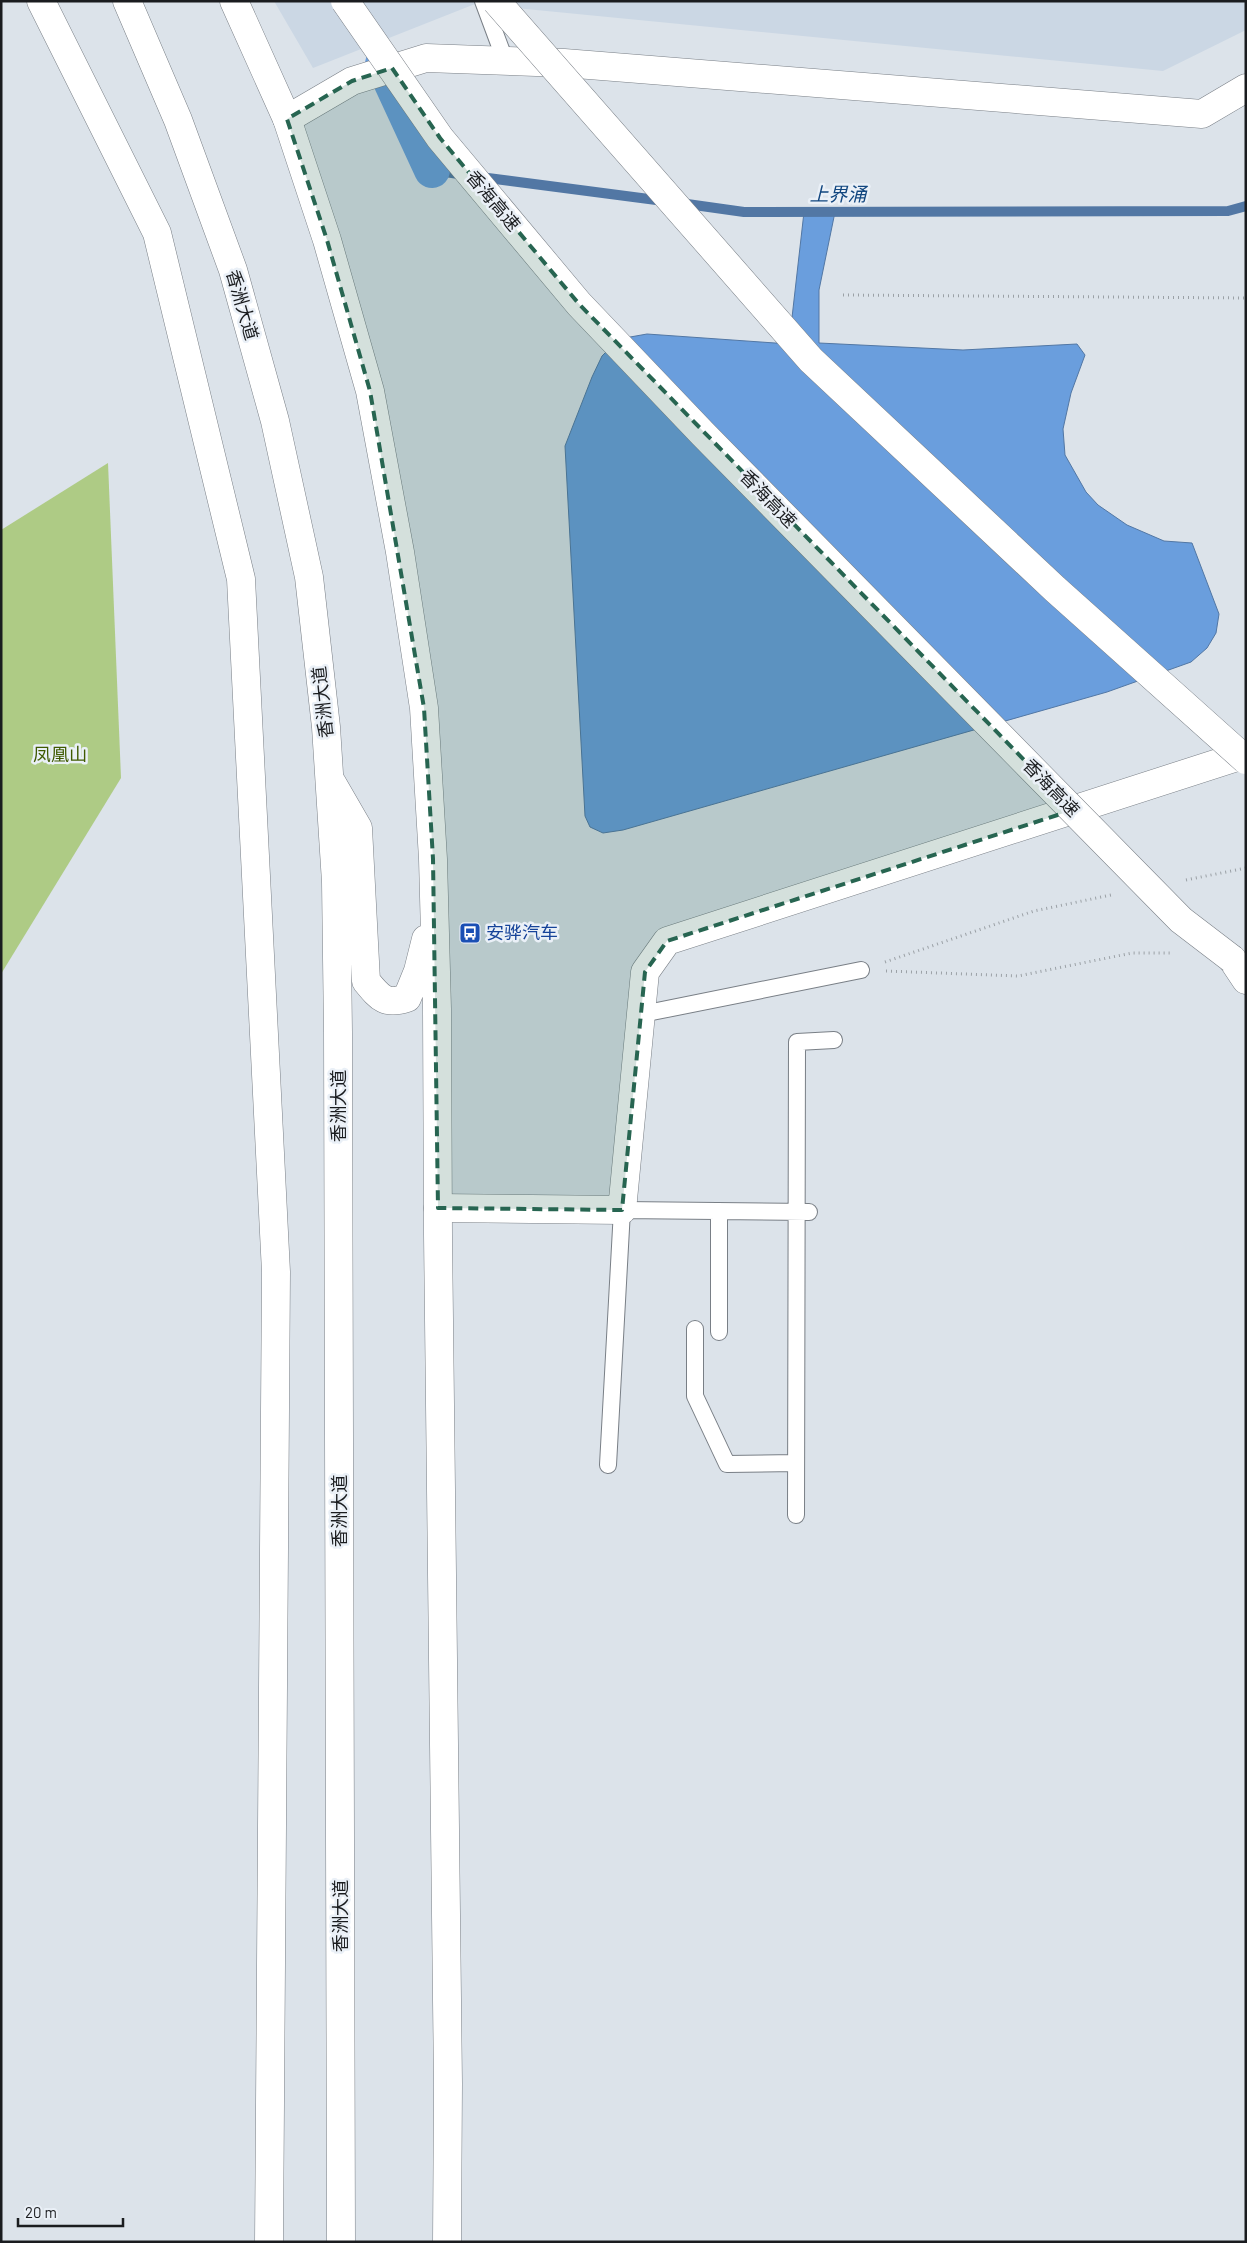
<svg xmlns="http://www.w3.org/2000/svg" width="1247" height="2243" font-family="Barlow,'Noto Sans SC',sans-serif">
<style>
.built{fill:#cbd7e4}
.green{fill:#aecb85}
.water{fill:#6a9edd;stroke:#5277a4}
.lines{fill:none;stroke-linecap:round;stroke-linejoin:round}
.stream{stroke:#5277a4;stroke-width:10}
.canal{stroke:#6a9edd;stroke-width:36}
.lane-casing{stroke:#797f86;stroke-width:18}
.street-casing{stroke:#797f86;stroke-width:29}
.secondary-casing{stroke:#797f86;stroke-width:29}
.highway-casing{stroke:#797f86;stroke-width:29}
.path{stroke:#9ba1a6;stroke-width:3;stroke-dasharray:1 4;stroke-linecap:butt}
.lane{stroke:#fff;stroke-width:16}
.street{stroke:#fff;stroke-width:28}
.secondary{stroke:#fff;stroke-width:28}
.highway{stroke:#fff;stroke-width:28}
.highway-bridge-casing{stroke:#797f86;stroke-width:29;stroke-linecap:butt}
.highway-bridge{stroke:#fff;stroke-width:28}
.marked{fill:#276551;fill-opacity:0.2;stroke:#276551;stroke-width:4;stroke-dasharray:10 6;stroke-linejoin:round}
.labels{text-anchor:middle;stroke-width:5;stroke-linejoin:round;paint-order:stroke}
.street-label{font-size:18px;fill:#1a1c1f;stroke:#eaf0f7}
.park-label{font-size:18px;fill:#3f5a00;stroke:#eaf0f7}
.transit-label{font-size:18px;fill:#164399;stroke:#eaf0f7;text-anchor:start}
.water-label{font-size:19px;font-style:italic;fill:#11467f;stroke:#eaf0f7}
</style>
<rect width="100%" height="100%" fill="#dce3ea"/>
<path class="built" d="M274,1H1246V30L1163,71L475,4L313,68Z"/>
<path class="green" d="M108,463L121,778L1,974V530Z"/>
<path class="water" d="M804,212H835L819,290V343L963,350L1077,344L1085,355L1071,393L1063,429L1065,455L1086,492L1098,505L1127,525L1164,541L1192,543L1219,614L1216,633L1207,648L1191,662L1107,692L623,830L603,833L590,827L585,816L565,446L592,377L602,356L619,339L647,334L789,344Z"/>
<g class="lines">
<path class="stream" d="M432,170L465,175
M480,177L664,201
M680,203L744,212L1228,211L1246,206"/>
<path class="canal" d="M383,64L432,170"/>
<g class="lane-casing">
<path id="lane" d="M483,1L505,60
M647,1013L861,970
M695,1329V1396L727,1464L796,1463
M719,1332V1211
M608,1465L622,1210L809,1212
M796,1515L797,1042L834,1040"/>
</g>
<g class="street-casing">
<path id="street" d="M438,1208L622,1210L645,972L667,941L1246,754"/>
</g>
<g class="secondary-casing">
<path id="secondary" d="M41,1L157,233L241,579L276,1272L269,2242
M287,119L352,81L426,58L564,63L1202,114L1246,88"/>
</g>
<g class="highway-casing">
<path id="highway" d="M127,1L178,120L233,270L275,421L309,577L326,727L336,882L338,1032L341,2242
M234,1L287,119L327,240L370,391L400,552L424,708L433,859L437,1009L438,1235L448,2084L447,2242
M332,783L358,828L366,981C380,998 385,1005 407,998L418,971L426,939
M1232,959L1246,980"/>
</g>
<path class="path" d="M843,295L1246,298
M1186,880L1246,868
M885,962L1034,911L1111,895
M886,971L1018,976L1132,953H1170"/>
<use href="#lane" class="lane"/>
<use href="#street" class="street"/>
<use href="#secondary" class="secondary"/>
<use href="#highway" class="highway"/>
<g class="highway-bridge-casing">
<path id="highway-bridge" d="M345,1L440,138L579,304L703,434L1181,920L1232,959
M496,1L811,360L1055,589L1246,760"/>
</g>
<use href="#highway-bridge" class="highway-bridge"/>
</g>
<path class="marked" d="M392,68L440,138L579,304L1073,810L667,941L645,972L622,1210L438,1208L433,859L424,708L370,391L327,240L287,119L352,81Z"/>
<defs>
<g id="bus-square" transform="scale(1.125)"><rect x="-9" y="-9" width="18" height="18" rx="4" fill="#1a4fb4" stroke="#eaf0f7"/><path d="M-5-6H5V4H4V6H2V4H-2V6H-4V4H-5ZM-3.5-4V0h7V-4ZM-3.5 1.2v1.5H-2V1.2ZM2 1.2v1.5H3.5V1.2Z" fill="#fff"/></g>
</defs>
<g fill-rule="evenodd">
<use href="#bus-square" x="470" y="933"/>
</g>
<g class="labels">
<g class="street-label">
<text transform="translate(493 201) rotate(50)" y="6">香海高速</text>
<text transform="translate(242 305) rotate(74)" y="6">香洲大道</text>
<text transform="translate(768 499) rotate(46)" y="6">香海高速</text>
<text transform="translate(323 702) rotate(-96)" y="6">香洲大道</text>
<text transform="translate(1051 788) rotate(46)" y="6">香海高速</text>
<text transform="translate(339 1106) rotate(-90)" y="6">香洲大道</text>
<text transform="translate(340 1511) rotate(-90)" y="6">香洲大道</text>
<text transform="translate(341 1916) rotate(-90)" y="6">香洲大道</text>
</g>
<g class="park-label">
<text x="60" y="761">凤凰山</text>
</g>
<g class="transit-label">
<text x="486" y="939">安骅汽车</text>
</g>
<g class="water-label">
<text x="838" y="201">上界涌</text>
</g>
</g>
<rect width="1247" height="2243" fill="none" stroke="#1a1c1f" stroke-width="5"/>
<path d="M18 2218v8h105v-8" fill="none" stroke="#1a1c1f" stroke-width="2.5"/>
<text x="25" y="2218" font-size="15" fill="#1a1c1f" stroke="#eaf0f7" stroke-width="4" paint-order="stroke">20 m</text>
</svg>
